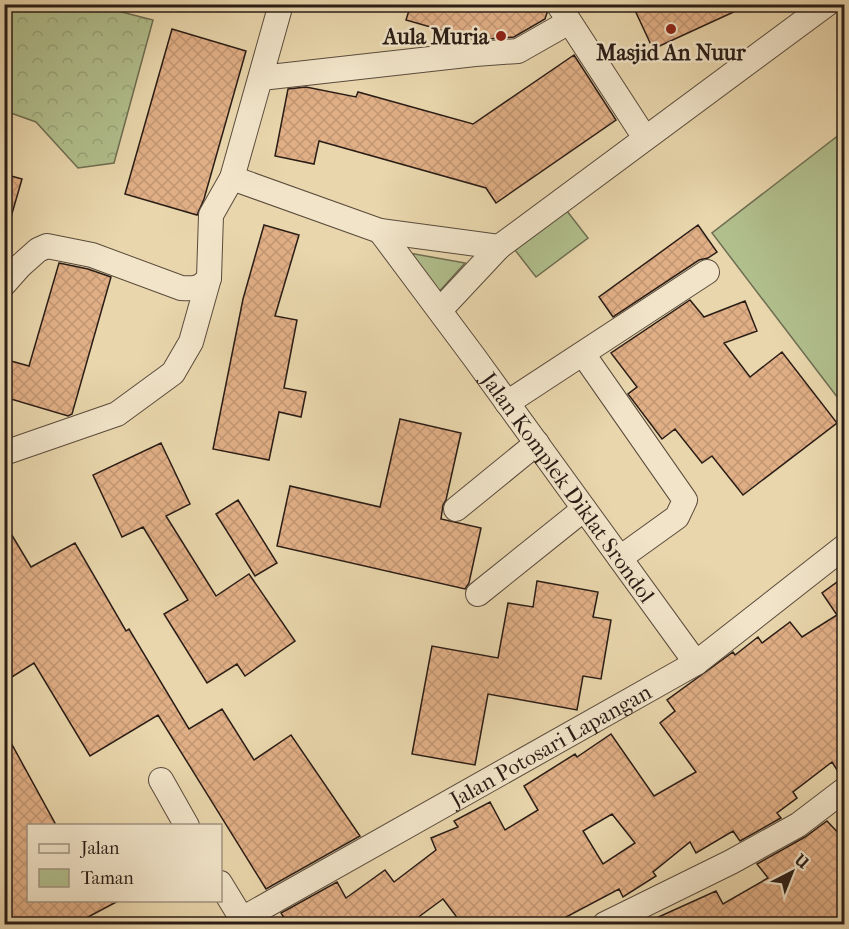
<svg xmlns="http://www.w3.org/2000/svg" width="849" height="929" font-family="'IM FELL French Canon',serif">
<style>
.forest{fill:url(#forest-crowns);stroke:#6e6e52;stroke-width:1.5}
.park{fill:#b1bf8d;stroke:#6e6e52;stroke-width:1.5}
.building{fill:url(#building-cross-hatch);stroke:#2a1d16;stroke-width:1.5;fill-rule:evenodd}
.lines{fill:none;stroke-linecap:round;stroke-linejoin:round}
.minor-casing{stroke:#5a4b3c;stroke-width:26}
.minor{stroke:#f1e4c9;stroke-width:24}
.poi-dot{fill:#8f2418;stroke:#f1e4c9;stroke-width:2}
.labels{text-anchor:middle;stroke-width:5;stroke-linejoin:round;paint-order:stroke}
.poi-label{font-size:22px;font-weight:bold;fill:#2a1d16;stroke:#f1e4c9;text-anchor:end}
.street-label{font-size:22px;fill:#2a1d16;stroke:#f1e4c9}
</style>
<defs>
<pattern id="forest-crowns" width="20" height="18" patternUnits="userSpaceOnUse" patternTransform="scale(1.5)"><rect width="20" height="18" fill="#b1bf8d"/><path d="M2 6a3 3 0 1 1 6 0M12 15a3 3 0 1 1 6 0" fill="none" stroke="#98a479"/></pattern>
<pattern id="building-cross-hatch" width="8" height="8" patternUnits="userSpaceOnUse" patternTransform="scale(1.5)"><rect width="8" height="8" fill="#e1af86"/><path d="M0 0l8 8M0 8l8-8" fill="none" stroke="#c19673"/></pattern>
</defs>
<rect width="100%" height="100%" fill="#e9d6ac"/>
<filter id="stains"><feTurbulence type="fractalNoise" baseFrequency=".00333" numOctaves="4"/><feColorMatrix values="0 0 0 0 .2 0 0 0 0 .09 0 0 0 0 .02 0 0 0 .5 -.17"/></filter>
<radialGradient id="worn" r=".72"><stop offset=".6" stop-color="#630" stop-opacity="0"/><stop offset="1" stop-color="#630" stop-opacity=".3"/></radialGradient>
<path class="forest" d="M5,4L106,5L110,9L153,20L114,163L78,168L36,122L5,111Z"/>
<path class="park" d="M844,131V406L712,233Z
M567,211L588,238L536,277L515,250Z
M409,253L465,263L437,294Z"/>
<path class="building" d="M411,4H544L547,13L545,19L514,37L476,40L406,20Z
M632,4H751L653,49Z
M172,29L246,51L204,199L197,215L125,194Z
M574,55L616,120L496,203L486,188L319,141L314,164L275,156L288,89L306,87L356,97L358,92L473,124Z
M4,174L22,179L9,224H4Z
M264,225L299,235L275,316L297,320L284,388L306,392L301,417L279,412L269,460L213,449L243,299Z
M698,225L717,252L708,258L699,260L613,317L599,297Z
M59,263L88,269L111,277L72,414L68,416L4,397V359L29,366Z
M690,300L704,317L745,301L757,331L724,343L750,377L782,352L837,423L743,495L712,456L702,463L675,429L662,439L628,394L637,387L611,353Z
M400,419L461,433L446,500L443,505L441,519L481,528L469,583L465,589L277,546L290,486L380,507Z
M161,443L190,504L166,516L216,596L249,574L295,641L245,676L237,664L207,683L164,614L188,600L143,527L122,537L93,475Z
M238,500L277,563L255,576L216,514Z
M4,522L31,567L75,543L126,631L129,629L189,729L222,709L254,760L291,735L360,836L266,889L158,715L90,756L34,663L4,682Z
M844,577V776H841L832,762L793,792L797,798L777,813L781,818L740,841L733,831L696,853L690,842L653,872L656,876L623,897L619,889L553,924H462L443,899L409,924H288L281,913L337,882L346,898L385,870L394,882L436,850L431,838L458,827L454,821L490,802L505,830L538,810L524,786L575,754L577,757L611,734L654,796L696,772L660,723L675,711L667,700L733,652L735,655L758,637L762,643L790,622L802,637L837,615L822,593ZM612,814L635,843L603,864L583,831Z
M537,581L598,592L593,617L611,620L601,679L583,676L577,710L488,694L475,765L412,754L432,646L498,658L508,603L533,607Z
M4,730L56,825H28V900H120L75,924H4Z
M827,821L844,839V924H643L716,891L723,904L768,878L757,864L805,837Z"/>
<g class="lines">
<g class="minor-casing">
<g id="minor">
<path d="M281,4L232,178L380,231L499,247L827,4"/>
<path d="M558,4L645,138"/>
<path d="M261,78L475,54L518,51L569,22"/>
<path id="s1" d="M380,231L474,357L696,663"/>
<path d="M4,284L20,266L38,250L47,246L92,255L181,288C194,289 200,289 209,278L211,215L232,178"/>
<path d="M440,310L499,247"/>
<path d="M583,354L685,500L677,517L620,558"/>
<path d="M507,403L707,272"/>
<path d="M4,451H10L117,414L173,373L191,342L209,278"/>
<path d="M456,509L537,443"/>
<path d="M478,594L584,509"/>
<path d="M161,780L187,826"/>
<path d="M220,883L245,924"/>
<path id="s2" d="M242,919L696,663L844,547"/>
<path d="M605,924L731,862L798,825L844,790"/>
</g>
</g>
<use href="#minor" class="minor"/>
</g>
<g class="poi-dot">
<circle cx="671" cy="29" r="6"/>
<circle cx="501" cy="36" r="6"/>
</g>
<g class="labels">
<g class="poi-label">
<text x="489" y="44">Aula Muria</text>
<text x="671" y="60" text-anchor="middle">Masjid An Nuur</text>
</g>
<g class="street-label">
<text dy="8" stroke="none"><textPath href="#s1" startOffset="318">Jalan Komplek Diklat Srondol</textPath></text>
<text dy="8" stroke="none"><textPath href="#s2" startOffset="354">Jalan Potosari Lapangan</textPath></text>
</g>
</g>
<rect width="849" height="929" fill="none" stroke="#e9d6ac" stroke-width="24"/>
<rect x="6" y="6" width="837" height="917" fill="none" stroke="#2a1d16" stroke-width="3"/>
<rect x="12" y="12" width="825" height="905" fill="none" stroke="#2a1d16" stroke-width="1.5"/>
<rect x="27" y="824" width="195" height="78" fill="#f1e4c9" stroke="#a19481" stroke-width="1.5"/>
<rect x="39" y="844" width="30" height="9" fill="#f1e4c9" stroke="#a19481" stroke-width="1.5"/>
<text x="81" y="854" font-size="18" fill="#2a1d16">Jalan</text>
<rect x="39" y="869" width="30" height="18" fill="#b1bf8d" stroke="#a19481" stroke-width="1.5"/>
<text x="81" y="884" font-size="18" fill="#2a1d16">Taman</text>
<g transform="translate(792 872) rotate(42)" stroke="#f1e4c9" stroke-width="4.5" paint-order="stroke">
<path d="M0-4.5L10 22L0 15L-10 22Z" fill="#2a1d16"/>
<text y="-9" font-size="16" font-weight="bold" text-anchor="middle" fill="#2a1d16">U</text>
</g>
<rect width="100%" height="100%" filter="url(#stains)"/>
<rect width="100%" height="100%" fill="url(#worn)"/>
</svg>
